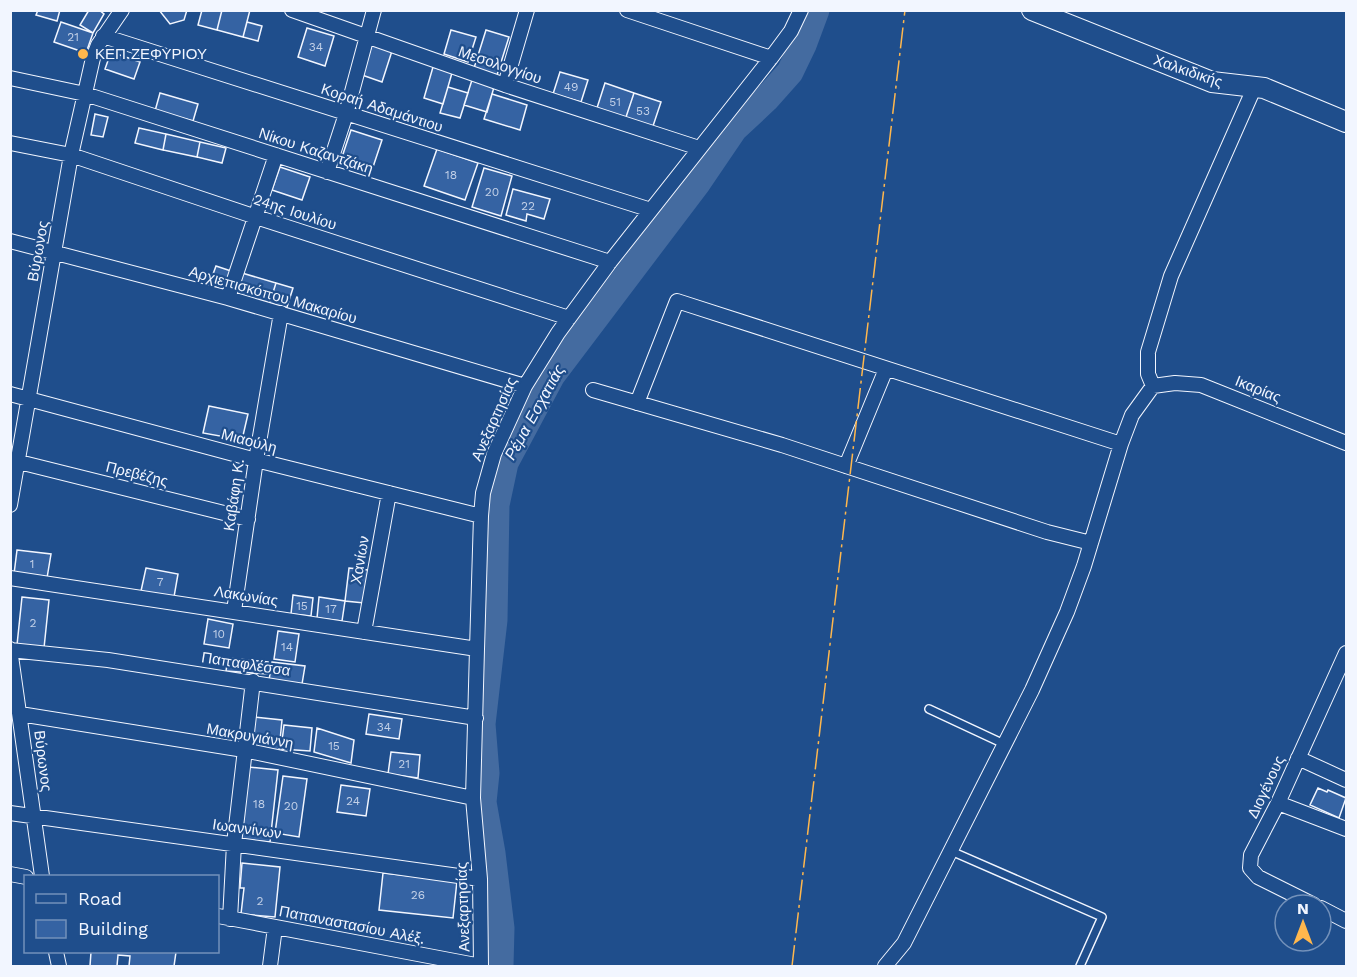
<svg xmlns="http://www.w3.org/2000/svg" width="1357" height="977" font-family="'Work Sans',sans-serif">
<style>
.lines{fill:none;stroke-linecap:round;stroke-linejoin:round}
.river{stroke:#446ba0;stroke-width:27}
.building{fill:#3563a3;stroke:#f2f6ff;stroke-width:1.5}
.lane-casing{stroke:#f2f6ff;stroke-width:10}
.street-casing{stroke:#f2f6ff;stroke-width:16}
.secondary-casing{stroke:#f2f6ff;stroke-width:22}
.lane{stroke:#1f4e8c;stroke-width:7}
.street{stroke:#1f4e8c;stroke-width:14}
.secondary{stroke:#1f4e8c;stroke-width:20}
.power{stroke:#ffb74d;stroke-width:1.5;stroke-dasharray:21 4.5 3 4.5;stroke-linecap:butt}
.poi-dot{fill:#ffb74d;stroke:#1f4e8c;stroke-width:2}
.labels{text-anchor:middle;stroke-width:4.5;stroke-linejoin:round;paint-order:stroke}
.number-label{font-size:12px;fill:#c3d1e8}
.poi-label{font-size:15px;fill:#f2f6ff;stroke:#1f4e8c;text-anchor:start}
.street-label{font-size:15px;fill:#f2f6ff;stroke:#1f4e8c}
.water-label{font-size:16px;font-style:italic;fill:#f2f6ff;stroke:#1f4e8c}
</style>
<rect width="100%" height="100%" fill="#1f4e8c"/>
<g class="lines">
<path class="river" d="M500,966L501,928L492,853L483,802L486,773L482,724L494,620L496,505L505,463L552,375L698,182L734,129L766,99L790,72L803,45L816,10"/>
</g>
<path class="building" d="M38,10H60L57,21L36,15Z
M89,10H99L104,14L93,33L80,25Z
M159,10H187L184,20L170,24Z
M202,10H222L217,30L198,25Z
M222,10H250L243,37L217,30Z
M61,22L93,33L86,53L54,42Z
M247,22L262,26L258,41L243,37Z
M307,28L334,36L325,66L298,57Z
M451,30L476,37L468,62L444,54Z
M486,30L509,37L497,75L474,68Z
M372,45L392,51L382,82L362,75Z
M111,52L140,62L134,79L105,69Z
M433,67L452,73L443,104L424,98Z
M560,72L588,80L581,102L553,94Z
M472,80L494,87L487,112L464,105Z
M605,83L634,93L625,120L596,111Z
M448,87L468,93L460,118L440,113Z
M160,93L198,104L193,121L155,111Z
M634,93L661,102L652,129L625,120Z
M492,94L527,105L520,130L484,119Z
M95,114L108,117L103,137L91,135Z
M139,128L166,134L163,150L135,143Z
M351,130L382,140L371,173L340,163Z
M166,134L200,142L197,157L163,150Z
M200,142L226,148L222,163L197,157Z
M437,149L478,163L465,200L424,186Z
M280,167L310,177L302,200L272,190Z
M484,168L512,176L501,216L472,207Z
M513,189L550,199L544,219L527,214L526,221L506,215Z
M216,266L231,271L224,290L209,285Z
M242,273L276,283L269,305L235,295Z
M276,283L293,288L286,310L269,305Z
M209,406L248,414L242,440L203,433Z
M17,550L51,554L47,578L14,574Z
M146,568L178,574L174,597L141,591Z
M349,568L368,570L364,603L345,601Z
M293,595L313,598L311,616L291,614Z
M22,597L49,600L44,648L17,645Z
M319,597L345,601L342,621L317,618Z
M208,619L233,624L229,648L204,644Z
M278,631L299,634L295,662L274,659Z
M228,658L268,662L267,674L226,671Z
M272,662L305,666L302,684L269,680Z
M369,714L402,719L399,739L366,734Z
M253,717L282,720L279,751L250,748Z
M284,725L312,728L310,751L281,749Z
M317,728L354,740L351,763L314,752Z
M391,752L420,755L418,778L388,774Z
M248,767L278,770L270,842L240,839Z
M283,776L307,779L299,837L275,833Z
M341,785L370,789L366,816L337,812Z
M1318,788L1327,792L1328,790L1346,798L1339,818L1310,805Z
M242,863L280,867L275,917L241,914L244,888H240Z
M383,873L457,881L453,918L379,910Z
M91,952H176L174,966H129L130,956L118,955L117,966H90Z"/>
<g class="lines">
<g class="lane-casing">
<path id="lane" d="M929,709L1004,744
M951,851L1102,917L1080,966"/>
</g>
<g class="street-casing">
<path id="street" d="M292,10L505,85L699,148
M627,10L771,58
M103,36L651,210
M10,78L85,94L610,262
M505,85L527,10
M10,143L71,155L256,217L569,318
M327,172L346,114L374,10
M10,241L228,298L525,386
M228,298L276,155
M1153,386L1175,383L1201,385L1346,443
M593,390L782,445L1047,532L1091,543
M10,394L256,460L481,516
M637,403L677,301L1121,444
M19,462L248,519
M846,466L886,369
M10,505L71,155L93,58L98,45L122,10
M10,578L477,649
M234,611L256,460L281,313
M364,632L389,493
M10,649L42,876
M10,650L108,660L476,718
M20,714L244,750L473,798
M1298,758L1346,780
M1278,803L1346,829
M10,813L480,879
M10,874L26,877
M1314,905L1258,877L1250,868L1251,855L1278,803L1346,653
M1321,908L1346,921
M218,916L481,966
M230,919L234,844L253,681
M56,952L59,966
M270,966L275,927
M481,966L480,879L473,798L477,649L481,516L483,493L494,454L525,386L558,333L610,262L771,58L791,31L801,10
M885,966L904,943L1032,690L1067,612L1084,566L1121,444L1132,415L1153,386L1148,374V352L1171,276L1255,86"/>
</g>
<g class="secondary-casing">
<path id="secondary" d="M1032,10L1212,82L1264,88L1346,122"/>
</g>
<use href="#lane" class="lane"/>
<use href="#street" class="street"/>
<use href="#secondary" class="secondary"/>
<path class="power" d="M792,966L905,10"/>
</g>
<circle class="poi-dot" cx="83" cy="54" r="6"/>
<g class="labels">
<g class="number-label">
<text x="73" y="41">21</text>
<text x="316" y="51">34</text>
<text x="571" y="91">49</text>
<text x="615" y="106">51</text>
<text x="643" y="115">53</text>
<text x="451" y="179">18</text>
<text x="492" y="196">20</text>
<text x="528" y="210">22</text>
<text x="32" y="568">1</text>
<text x="160" y="586">7</text>
<text x="302" y="610">15</text>
<text x="331" y="613">17</text>
<text x="33" y="627">2</text>
<text x="219" y="638">10</text>
<text x="287" y="651">14</text>
<text x="384" y="731">34</text>
<text x="334" y="750">15</text>
<text x="404" y="768">21</text>
<text x="353" y="805">24</text>
<text x="259" y="808">18</text>
<text x="291" y="810">20</text>
<text x="418" y="899">26</text>
<text x="260" y="905">2</text>
</g>
<g class="poi-label">
<text x="95" y="59">ΚΕΠ ΖΕΦΥΡΙΟΥ</text>
</g>
<g class="street-label">
<text transform="translate(500 65) rotate(19)" y="5">Μεσολογγίου</text>
<text transform="translate(1188 71) rotate(19)" y="5">Χαλκιδικής</text>
<text transform="translate(382 108) rotate(18)" y="5">Κοραή Αδαμάντιου</text>
<text transform="translate(316 151) rotate(18)" y="5">Νίκου Καζαντζάκη</text>
<text transform="translate(295 212) rotate(18)" y="5">24ης Ιουλίου</text>
<text transform="translate(38 251) rotate(-80)" y="5">Βύρωνος</text>
<text transform="translate(273 295) rotate(16)" y="5">Αρχιεπισκόπου Μακαρίου</text>
<text transform="translate(1258 389) rotate(22)" y="5">Ικαρίας</text>
<text transform="translate(494 419) rotate(-66)" y="5">Ανεξαρτησίας</text>
<text transform="translate(249 441) rotate(15)" y="5">Μιαούλη</text>
<text transform="translate(137 474) rotate(14)" y="5">Πρεβέζης</text>
<text transform="translate(234 495) rotate(-82)" y="5">Καβάφη Κ.</text>
<text transform="translate(360 560) rotate(-80)" y="5">Χανίων</text>
<text transform="translate(246 596) rotate(9)" y="5">Λακωνίας</text>
<text transform="translate(246 664) rotate(9)" y="5">Παπαφλέσσα</text>
<text transform="translate(250 736) rotate(10)" y="5">Μακρυγιάννη</text>
<text transform="translate(43 761) rotate(83)" y="5">Βύρωνος</text>
<text transform="translate(1266 787) rotate(-65)" y="5">Διογένους</text>
<text transform="translate(247 829) rotate(8)" y="5">Ιωαννίνων</text>
<text transform="translate(463 907) rotate(-92)" y="5">Ανεξαρτησίας</text>
<text transform="translate(352 925) rotate(11)" y="5">Παπαναστασίου Αλέξ.</text>
</g>
<g class="water-label">
<text transform="translate(534 412) rotate(-61)" y="6">Ρέμα Εσχατιάς</text>
</g>
</g>
<rect width="1357" height="977" fill="none" stroke="#f2f6ff" stroke-width="24"/>
<rect x="24" y="875" width="195" height="78" fill="#1f4e8c" stroke="#7391ba" stroke-width="1.5"/>
<rect x="36" y="894" width="30" height="9" fill="#1f4e8c" stroke="#7391ba" stroke-width="1.5"/>
<text x="78" y="905" font-size="18" fill="#f2f6ff">Road</text>
<rect x="36" y="920" width="30" height="18" fill="#3563a3" stroke="#7391ba" stroke-width="1.5"/>
<text x="78" y="935" font-size="18" fill="#f2f6ff">Building</text>
<g transform="translate(1303 923)"><circle r="28" fill="#1f4e8c" stroke="#7391ba" stroke-width="1.5"/>
<path d="M0-4.5L10 22L0 15L-10 22Z" fill="#ffb74d"/>
<text y="-9" font-size="16" font-weight="bold" text-anchor="middle" fill="#f2f6ff">N</text>
</g>
</svg>
